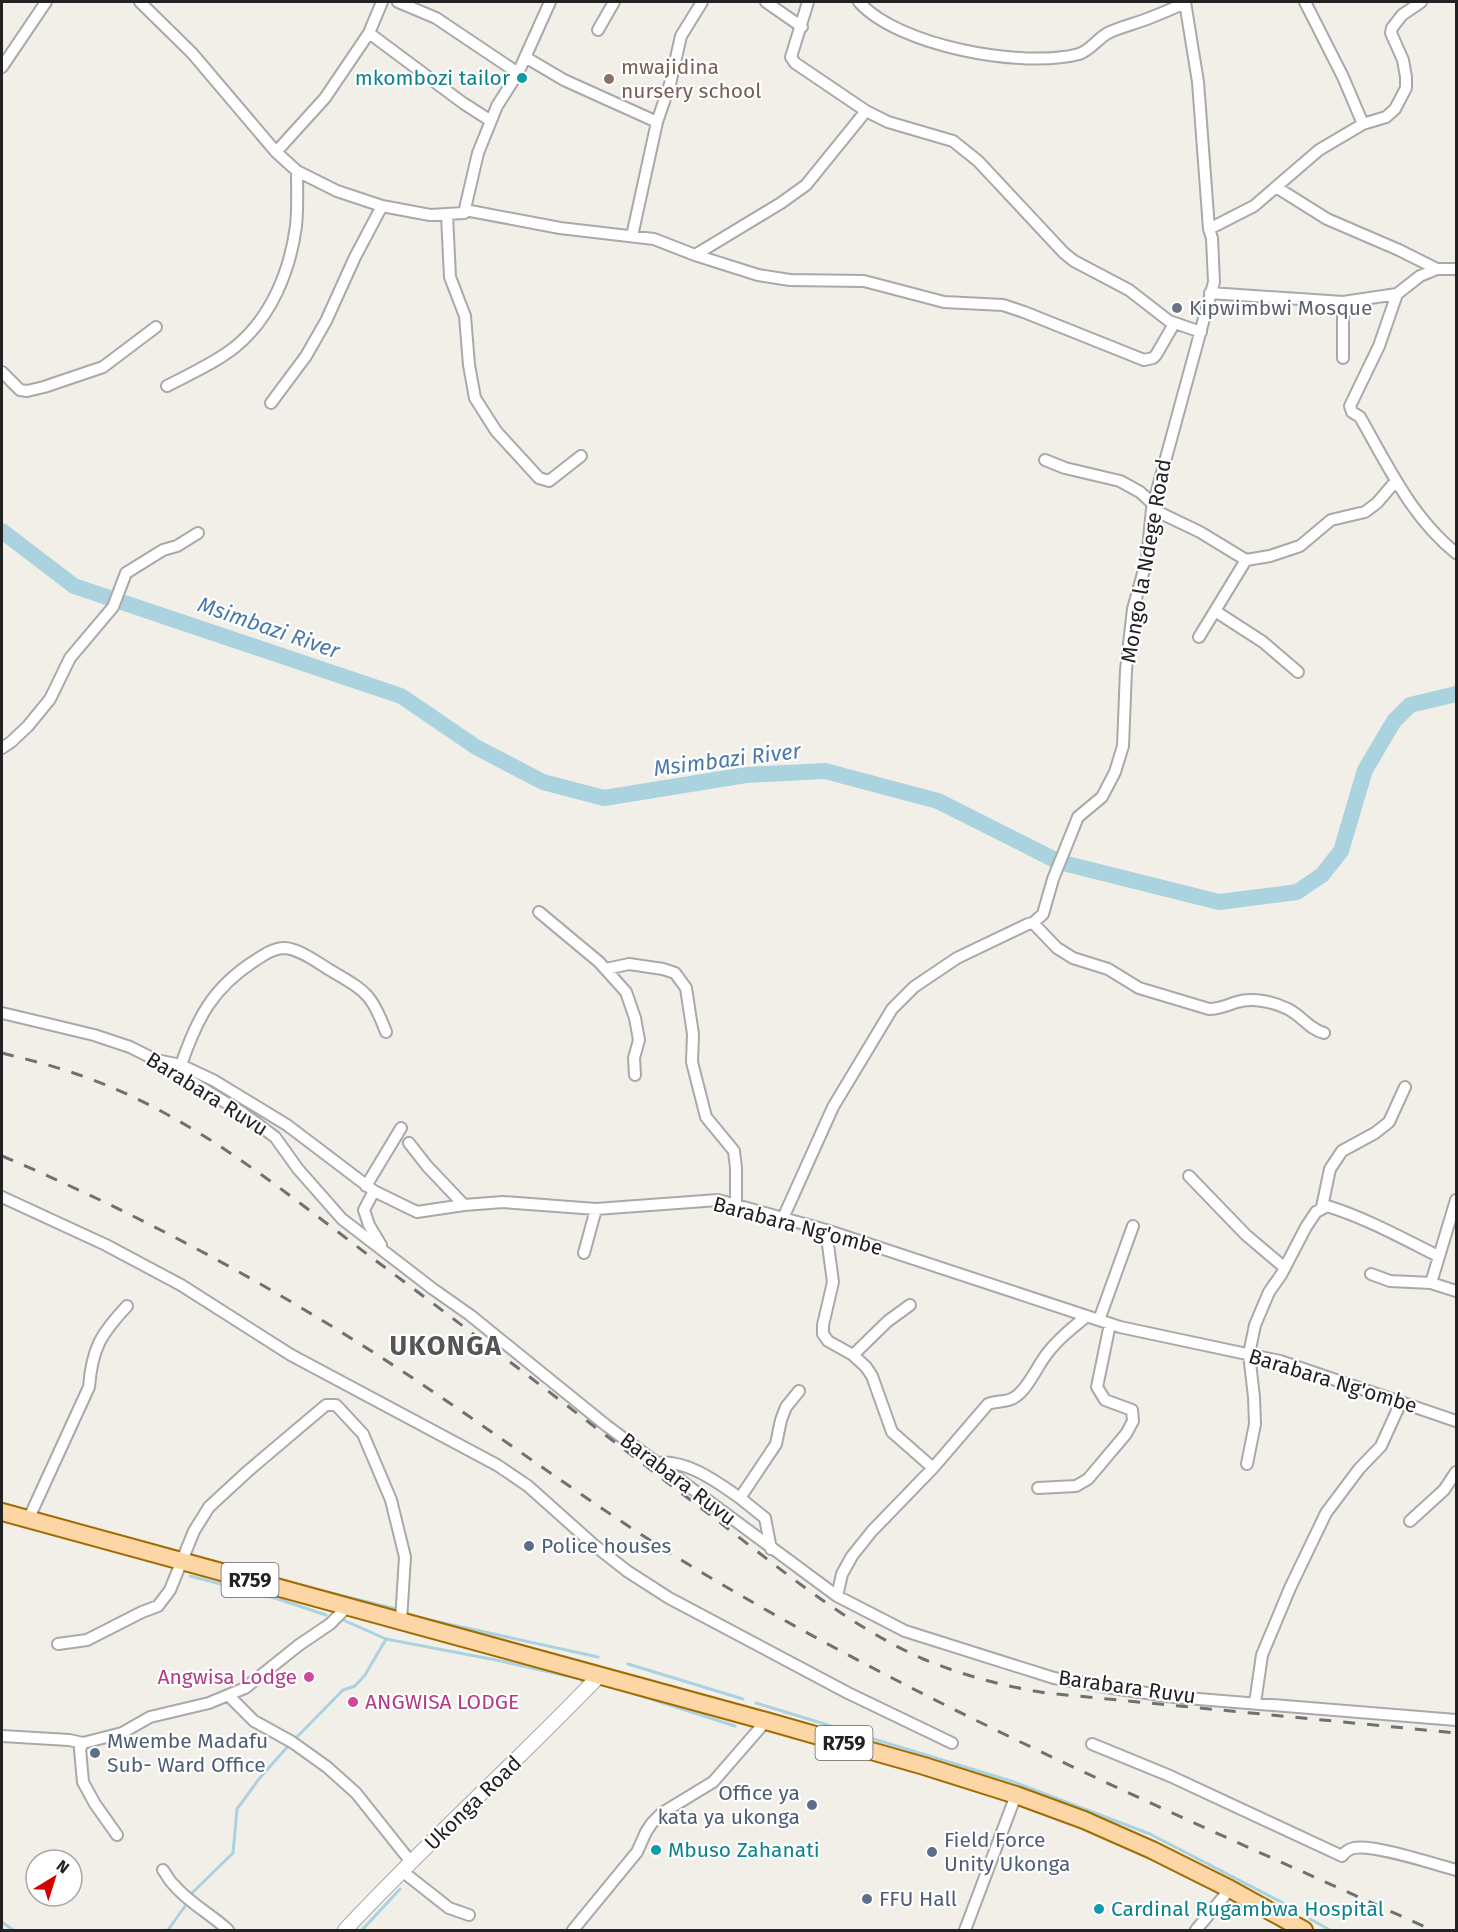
<svg xmlns="http://www.w3.org/2000/svg" width="1458" height="1932" font-family="'Fira Sans',sans-serif">
<style>
.lines{fill:none;stroke-linecap:round;stroke-linejoin:round}
.stream{stroke:#aad3df;stroke-width:3}
.river{stroke:#aad3df;stroke-width:16}
.minor-casing{stroke:#a9a9a9;stroke-width:14}
.tertiary-casing{stroke:#a9a9a9;stroke-width:16}
.primary-casing{stroke:#a06b00;stroke-width:20}
.minor{stroke:#fff;stroke-width:10}
.tertiary{stroke:#fff;stroke-width:14}
.primary{stroke:#fcd6a4;stroke-width:16}
.rail{stroke:#707070;stroke-width:3;stroke-dasharray:12 12;stroke-linecap:butt}
.culture-dot{fill:#0f9aa8;stroke:#fff;stroke-width:2}
.education-dot{fill:#8d6e63;stroke:#fff;stroke-width:2}
.worship-dot{fill:#6b7280;stroke:#fff;stroke-width:2}
.service-dot{fill:#5c6f8a;stroke:#fff;stroke-width:2}
.hotel-dot{fill:#d1479c;stroke:#fff;stroke-width:2}
.labels{text-anchor:middle;stroke-width:4.5;stroke-linejoin:round;paint-order:stroke}
.shield{fill:#fff;stroke:#646464;stroke-width:1.5}
.shield-label{font-size:20px;font-weight:bold;fill:#222}
.education-label{font-size:21px;fill:#785e54;stroke:#fff;text-anchor:start}
.culture-label{font-size:21px;fill:#0d838f;stroke:#fff;text-anchor:start}
.worship-label{font-size:21px;fill:#5b616d;stroke:#fff;text-anchor:start}
.street-label{font-size:21px;fill:#222;stroke:#fff}
.service-label{font-size:21px;fill:#4e5e75;stroke:#fff;text-anchor:start}
.hotel-label{font-size:21px;fill:#b23c85;stroke:#fff;text-anchor:end}
.water-label{font-size:22px;font-style:italic;fill:#4a7aab;stroke:#fff}
.district-label{font-size:27px;font-weight:bold;letter-spacing:1.5px;fill:#555;stroke:#fff}
</style>
<rect width="100%" height="100%" fill="#f2efe9"/>
<g class="lines">
<path class="stream" d="M190,1576L278,1599L326,1615
M319,1590L396,1609L399,1611
M416,1617L598,1657
M341,1619L386,1639L496,1660L581,1679L584,1685
M628,1664L743,1699
M626,1691L735,1726
M756,1703L1011,1781L1150,1834L1283,1903
M294,1740L343,1690L355,1686L365,1675L386,1639
M189,1896L233,1853L237,1809L259,1779L289,1745
M1310,1919L1330,1930
M2,1922L13,1930
M168,1930L188,1902
M362,1930L400,1889"/>
<path class="river" d="M2,531L74,586L401,696L476,747L543,782L604,798L746,775L825,771L938,801L1059,862L1219,902L1297,892L1322,875L1341,851L1365,770L1394,721L1410,705L1456,694"/>
<g class="minor-casing">
<path id="minor" d="M140,2L192,53L276,152L297,171L337,191L382,206L430,215L464,213L478,153L497,106L518,73L550,2
M398,2L436,18L518,73
M766,2L802,27
M808,2L791,57L795,63L866,111L888,122L953,141L978,161L1064,253L1074,261L1129,290L1169,321L1201,332
M859,2C898,46 1023,69 1079,54C1091,50 1097,39 1108,33C1120,27 1134,24 1147,19C1160,14 1172,9 1185,3
M1305,2L1343,77L1363,124
M598,30L614,2
M369,33L463,103L491,121
M525,57L564,80L657,122L670,84L681,36L702,2
M2,67L46,2
M276,152L325,98L369,33L382,2
M1276,187L1327,219L1399,250L1437,269
M465,210L560,228L654,239L695,255L758,275L790,280L864,281L944,302L1003,305L1024,312L1144,360L1153,358L1156,355L1174,324
M447,215L450,277L465,316L469,365L475,398L496,431L539,478L549,481L581,456
M1209,229L1254,206L1319,150L1363,124L1386,117L1395,109L1406,88V77L1403,60L1391,33L1392,28L1402,15L1421,2
M632,236L657,122
M695,255L781,203L806,185L866,111
M1210,293L1343,302L1397,294L1420,276L1437,269H1456
M1397,294L1379,346L1350,406L1352,412L1360,417C1388,466 1412,518 1456,553
M1343,302V358
M2,372L20,390L27,391L44,387L103,367L156,327
M167,386C190,374 215,363 235,347C271,318 290,271 296,226C298,208 297,189 297,171
M271,403L306,356L326,321L355,257L382,206
M1045,460L1065,468L1120,481L1140,492L1153,504
M1152,509L1200,532L1246,560L1270,556L1300,546L1331,520L1365,512L1377,503L1395,482
M1215,611L1263,642L1298,672
M1199,637L1246,560
M2,748L11,742L28,726L50,699L70,658L113,607L126,573L163,550L177,546L198,533
M539,912L599,962L626,992L635,1018L639,1040L634,1058L635,1075
M1033,923L1043,914L1053,879L1078,817L1102,797L1115,772L1123,746L1126,670L1133,609L1147,559L1152,509L1214,282L1212,238L1209,229L1198,82L1185,2
M606,969L629,964L663,969L675,973L686,988L693,1034L692,1062L706,1117L734,1151L736,1168V1204
M2,1013L94,1035L130,1047L158,1061L241,1112L275,1137L298,1169L342,1219L433,1289L470,1315L607,1426L837,1596L905,1631L1054,1678L1112,1688L1174,1697L1456,1720
M161,1061L181,1065L213,1080L287,1125L374,1191L417,1212L464,1205L503,1202L596,1209L718,1200L826,1230L1120,1327L1280,1361L1456,1421
M181,1065C197,1018 213,987 256,960C265,954 274,948 285,948C300,949 318,963 330,970C365,991 371,992 386,1032
M409,1143L427,1166L464,1205
M1189,1176L1246,1235L1285,1268
M366,1186L401,1128
M374,1191L364,1210L369,1225L381,1245
M2,1197L106,1245L181,1285L291,1355L497,1465L528,1486L594,1545L627,1571L669,1598L848,1693L952,1743
M1322,1207L1330,1169L1342,1151L1375,1133L1389,1122L1405,1087
M783,1218L833,1107L892,1009L914,987L957,958L1028,924L1033,923L1057,948L1073,958L1108,969L1139,988L1209,1009C1220,1009 1227,1005 1237,1002C1252,997 1274,1002 1288,1009C1302,1016 1309,1029 1324,1033
M826,1230L833,1282L823,1325V1334L828,1341L853,1355L866,1367L872,1376L892,1432L933,1468
M584,1253L596,1209
M1371,1274L1390,1281L1431,1283L1456,1291
M1431,1283L1456,1200
M1099,1320L1133,1226
M853,1355L888,1321L910,1305
M656,1463C687,1459 717,1482 740,1498
M1247,1464L1255,1424L1254,1397L1249,1354L1255,1325L1269,1292L1281,1275L1306,1227L1316,1212L1327,1206C1366,1218 1402,1238 1438,1256
M1038,1488L1076,1486L1088,1479L1126,1434L1133,1421L1132,1410L1105,1400L1097,1387L1110,1324
M28,1520L89,1387C92,1348 101,1334 127,1306
M1410,1521L1444,1490L1456,1472
M771,1549L765,1518L740,1498L776,1444L781,1420L786,1407L799,1391
M837,1596L842,1574L852,1556L872,1531L933,1468L988,1404C997,1400 1007,1403 1015,1397C1027,1390 1037,1367 1046,1355C1057,1340 1072,1328 1087,1316
M58,1644L87,1640L142,1612L158,1606L170,1590L194,1531L209,1507L248,1471L326,1405H336L363,1434L391,1500L405,1557L401,1621
M229,1696L254,1721L292,1742L327,1767L356,1793L411,1862
M1255,1703L1262,1655L1290,1588L1326,1513L1359,1469L1381,1446L1401,1402
M2,1736L69,1740L83,1743
M1092,1744L1170,1776L1342,1856C1345,1852 1349,1849 1354,1848C1374,1844 1434,1864 1456,1870
M117,1835L95,1804L83,1782L80,1749L83,1743L122,1733L150,1717L209,1703L245,1688L299,1645L330,1624L347,1607
M163,1870C167,1875 169,1881 174,1885C189,1903 211,1914 228,1930
M402,1871L449,1908L469,1915
M573,1930L637,1852L646,1832L652,1823L662,1813L713,1782L766,1721
M965,1930L1016,1795
M1196,1930L1230,1889"/>
</g>
<g class="tertiary-casing">
<path id="tertiary" d="M345,1930C427,1842 517,1762 600,1675"/>
</g>
<g class="primary-casing">
<path id="primary" d="M2,1512L766,1721L924,1766L1016,1795L1084,1820L1152,1850L1230,1889L1304,1930"/>
</g>
<use href="#minor" class="minor"/>
<use href="#tertiary" class="tertiary"/>
<use href="#primary" class="primary"/>
<path class="rail" d="M2,1053C30,1060 58,1067 85,1077C197,1117 289,1196 383,1266C492,1347 598,1430 705,1511C772,1562 843,1623 921,1658C961,1675 1003,1686 1046,1693L1456,1733
M2,1156C142,1215 278,1289 405,1373C508,1441 606,1516 711,1578C942,1715 1189,1820 1432,1930"/>
</g>
<g class="culture-dot">
<circle cx="522" cy="78" r="6"/>
<circle cx="656" cy="1850" r="6"/>
<circle cx="1099" cy="1909" r="6"/>
</g>
<circle class="education-dot" cx="609" cy="79" r="6"/>
<circle class="worship-dot" cx="1177" cy="308" r="6"/>
<g class="service-dot">
<circle cx="529" cy="1546" r="6"/>
<circle cx="95" cy="1753" r="6"/>
<circle cx="812" cy="1805" r="6"/>
<circle cx="932" cy="1852" r="6"/>
<circle cx="867" cy="1899" r="6"/>
</g>
<g class="hotel-dot">
<circle cx="309" cy="1677" r="6"/>
<circle cx="353" cy="1702" r="6"/>
</g>
<g class="labels">
<g class="shield">
<rect x="221.5" y="1563" width="57" height="34" rx="4.5"/>
<rect x="815.5" y="1726" width="57" height="34" rx="4.5"/>
</g>
<g class="shield-label">
<text x="250" y="1587">R759</text>
<text x="844" y="1750">R759</text>
</g>
<g class="education-label">
<text x="621" y="74">mwajidina<tspan x="621" dy="24">nursery school</tspan></text>
</g>
<g class="culture-label">
<text x="510" y="85" text-anchor="end">mkombozi tailor</text>
<text x="668" y="1857">Mbuso Zahanati</text>
<text x="1111" y="1916">Cardinal Rugambwa Hospital</text>
</g>
<g class="worship-label">
<text x="1189" y="315">Kipwimbwi Mosque</text>
</g>
<g class="street-label">
<text transform="translate(1146 561) rotate(-80)" y="7">Mongo la Ndege Road</text>
<text transform="translate(207 1094) rotate(32)" y="7">Barabara Ruvu</text>
<text transform="translate(798 1226) rotate(15)" y="7">Barabara Ng'ombe</text>
<text transform="translate(1333 1381) rotate(17)" y="7">Barabara Ng'ombe</text>
<text transform="translate(678 1479) rotate(37)" y="7">Barabara Ruvu</text>
<text transform="translate(1127 1687) rotate(8)" y="7">Barabara Ruvu</text>
<text transform="translate(473 1803) rotate(-44)" y="7">Ukonga Road</text>
</g>
<g class="service-label">
<text x="541" y="1553">Police houses</text>
<text x="107" y="1748">Mwembe Madafu<tspan x="107" dy="24">Sub- Ward Office</tspan></text>
<text x="800" y="1800" text-anchor="end">Office ya<tspan x="800" dy="24">kata ya ukonga</tspan></text>
<text x="944" y="1847">Field Force<tspan x="944" dy="24">Unity Ukonga</tspan></text>
<text x="879" y="1906">FFU Hall</text>
</g>
<g class="hotel-label">
<text x="297" y="1684">Angwisa Lodge</text>
<text x="365" y="1709" text-anchor="start">ANGWISA LODGE</text>
</g>
<g class="water-label">
<text transform="translate(269 627) rotate(19)" y="8">Msimbazi River</text>
<text transform="translate(727 759) rotate(-7)" y="8">Msimbazi River</text>
</g>
<g class="district-label">
<text x="446" y="1355">UKONGA</text>
</g>
</g>
<rect width="1458" height="1932" fill="none" stroke="#222222" stroke-width="6"/>
<g transform="translate(54 1878) rotate(38)"><circle r="28" fill="#ffffff" stroke="#a7a7a7" stroke-width="1.5"/>
<path d="M0-4.5L10 22L0 15L-10 22Z" fill="#d40000"/>
<text y="-9" font-size="16" font-weight="bold" text-anchor="middle" fill="#222222">N</text>
</g>
</svg>
